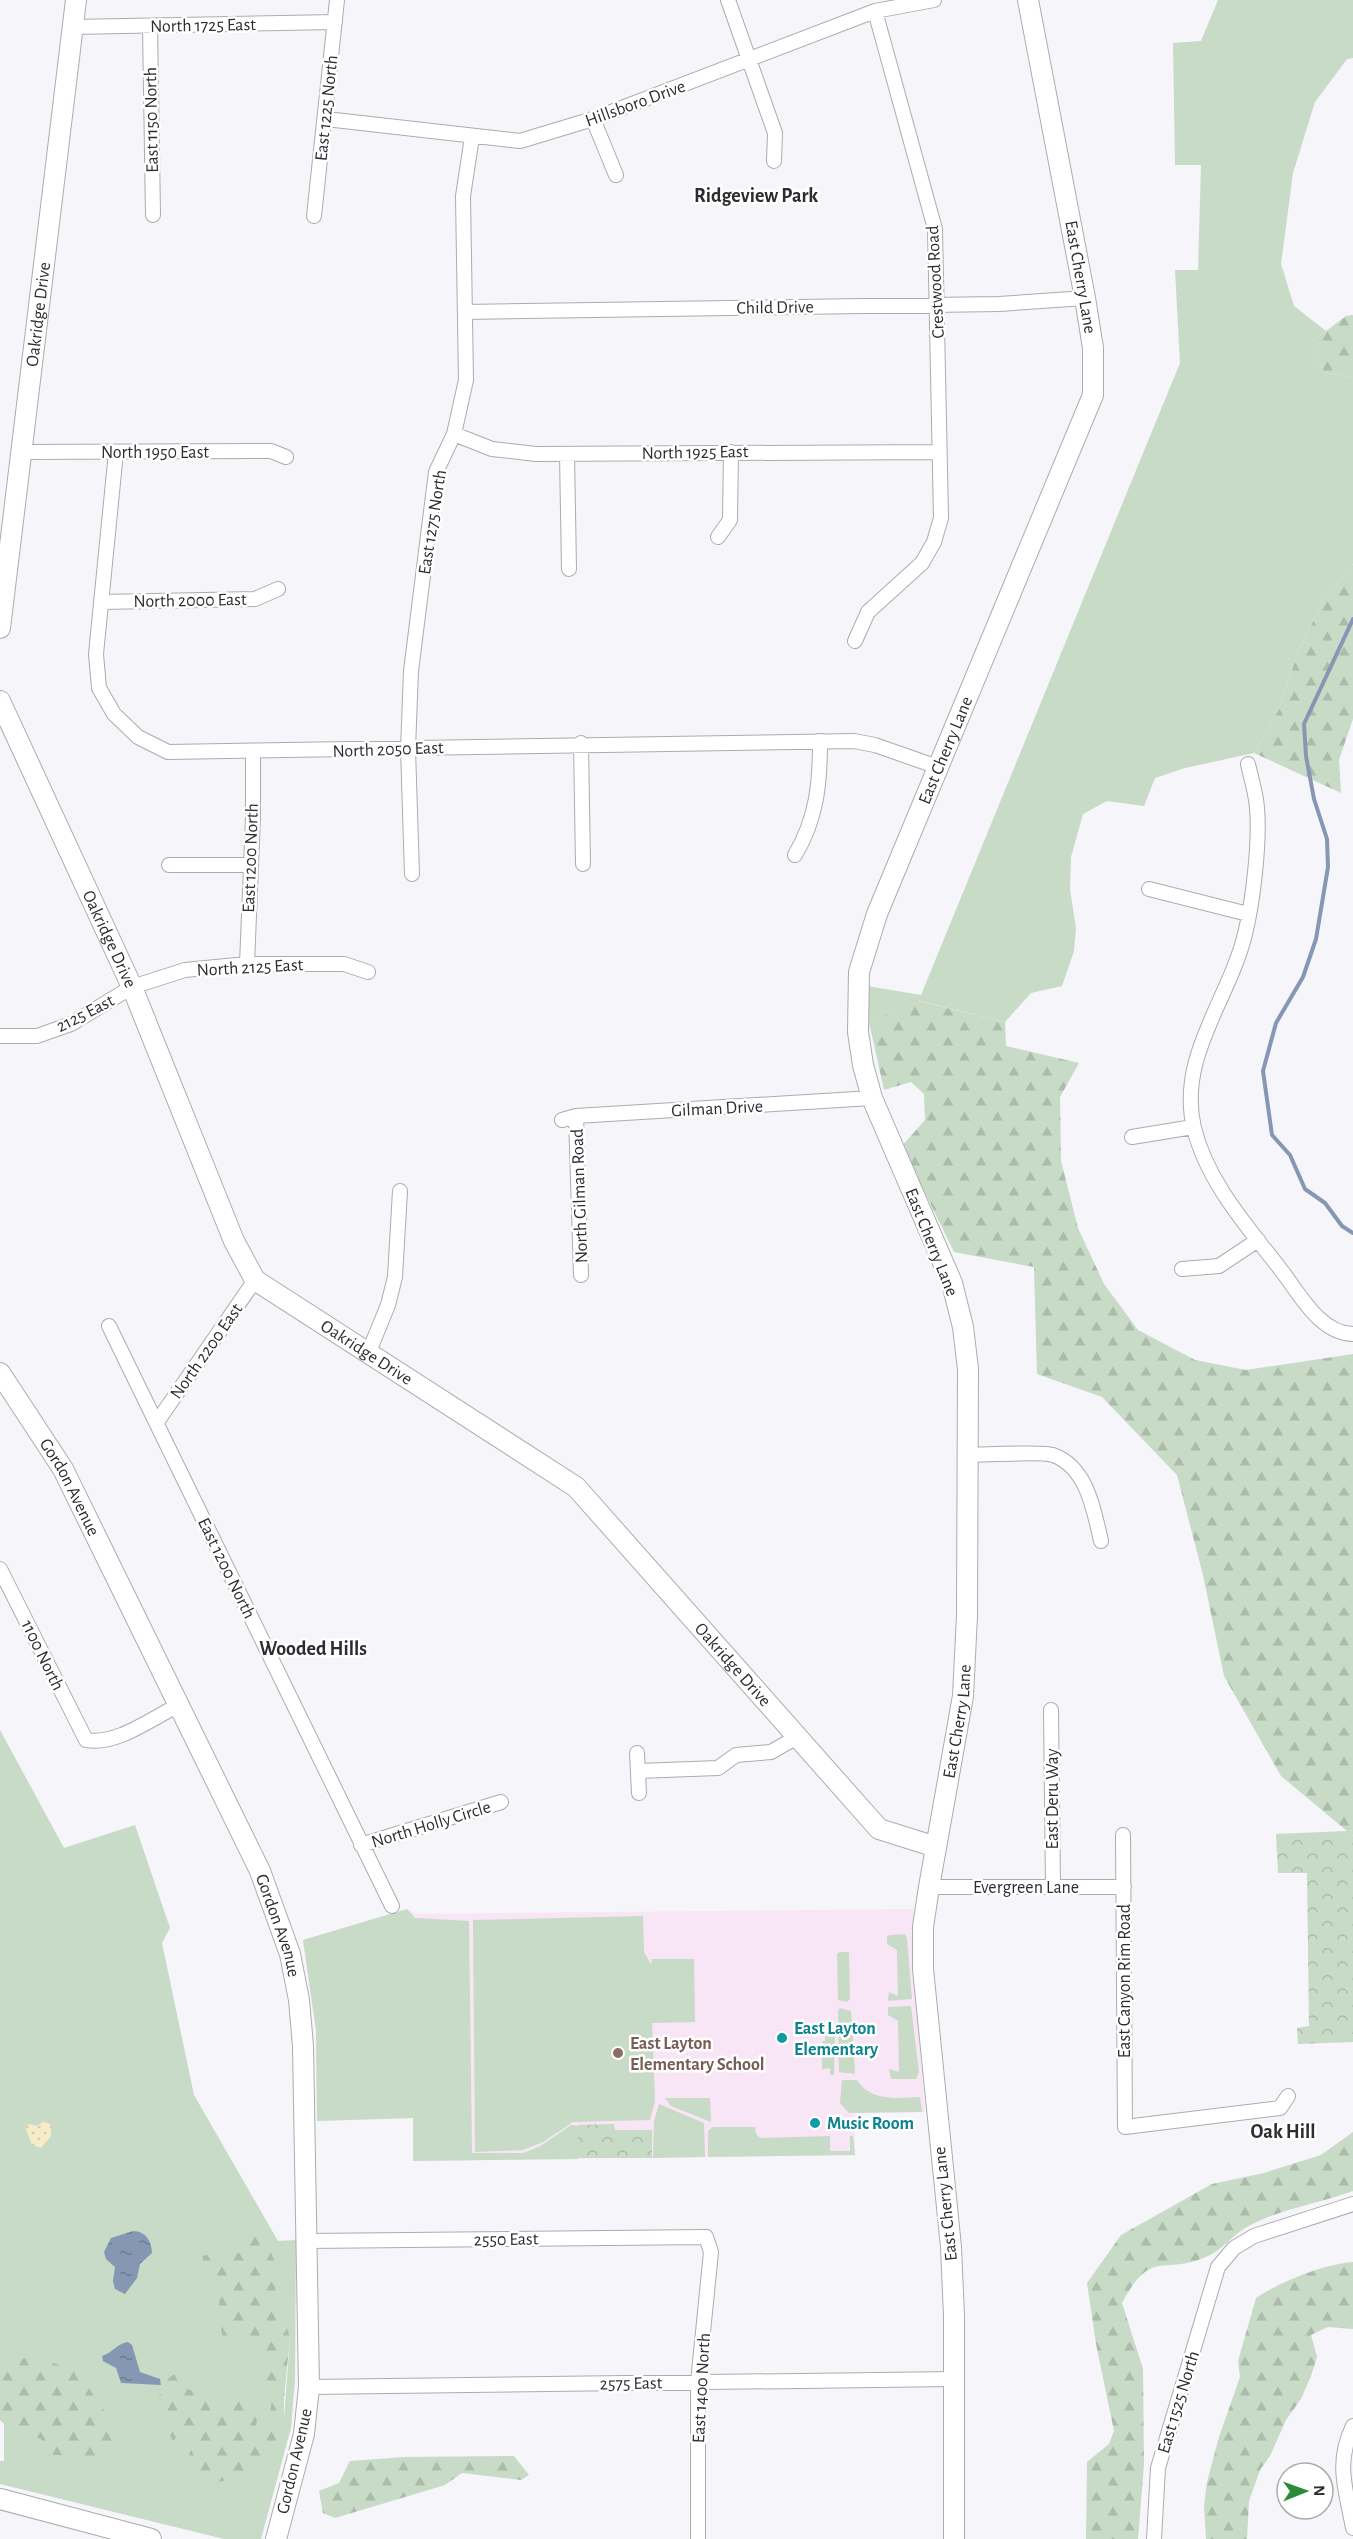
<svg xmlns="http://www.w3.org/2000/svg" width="1353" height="2539" font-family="'Alegreya Sans',sans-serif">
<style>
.education{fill:#f8e5f5}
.grass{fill:#c7dbc6;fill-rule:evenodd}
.forest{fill:url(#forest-firs)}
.sand{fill:url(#sand-dots)}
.park{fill:url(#park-crowns)}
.water{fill:url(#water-ripples)}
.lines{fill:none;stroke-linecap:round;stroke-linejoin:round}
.stream{stroke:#8697b4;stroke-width:4}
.street-casing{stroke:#acacb0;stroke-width:16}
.secondary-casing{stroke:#acacb0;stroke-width:22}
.street{stroke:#fff;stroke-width:14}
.secondary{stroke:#fff;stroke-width:20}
.culture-dot{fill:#0f9aa8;stroke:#fff;stroke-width:2}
.education-dot{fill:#8d6e63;stroke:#fff;stroke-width:2}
.labels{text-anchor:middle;stroke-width:5;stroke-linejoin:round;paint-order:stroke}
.street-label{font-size:18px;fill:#2d2d2f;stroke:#fff}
.culture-label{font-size:18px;font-weight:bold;fill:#0d838f;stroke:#fff;text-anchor:start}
.education-label{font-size:18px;font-weight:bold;fill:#785e54;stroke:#fff;text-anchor:start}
.neighbourhood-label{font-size:20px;font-weight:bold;fill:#2d2d2f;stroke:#fff}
</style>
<defs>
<pattern id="forest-firs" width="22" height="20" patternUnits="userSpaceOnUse" patternTransform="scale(1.5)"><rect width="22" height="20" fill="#c7dbc6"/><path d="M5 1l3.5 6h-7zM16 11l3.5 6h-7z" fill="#abbcaa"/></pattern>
<pattern id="sand-dots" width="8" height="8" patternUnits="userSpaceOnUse" patternTransform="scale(1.5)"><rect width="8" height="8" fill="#f6ecc7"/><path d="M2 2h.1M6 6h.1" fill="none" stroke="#d3cbab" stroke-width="1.8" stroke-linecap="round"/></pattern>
<pattern id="park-crowns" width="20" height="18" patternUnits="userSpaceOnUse" patternTransform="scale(1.5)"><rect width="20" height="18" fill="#c7dbc6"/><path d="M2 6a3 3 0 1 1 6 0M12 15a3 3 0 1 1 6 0" fill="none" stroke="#abbcaa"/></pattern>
<pattern id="water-ripples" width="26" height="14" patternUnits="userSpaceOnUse" patternTransform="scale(1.5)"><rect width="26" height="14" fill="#8697b4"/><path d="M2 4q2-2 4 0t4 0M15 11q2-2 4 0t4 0" fill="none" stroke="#6e7c93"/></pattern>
</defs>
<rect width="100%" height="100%" fill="#f5f5fa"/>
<path class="education" d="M407,1909L416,1914L914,1909L912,1940L925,2112L855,2113V2155L413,2161V2118L317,2121L316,2030L303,1940Z"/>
<path class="grass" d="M1218,0H1353V58L1347,59L1315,102L1293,173L1281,264L1294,306L1326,331L1310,343L1324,372L1353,378V564L1322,603L1298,652L1279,709L1254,753L1185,768L1155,778L1144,806L1107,801L1083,814L1071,857L1070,890L1076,928L1074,951L1062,986L1031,993L1005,1022L919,1001L869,1022L867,986L921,995L1180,363L1175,270H1198L1201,165H1175L1173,43L1201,41Z
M0,1730L64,1848L135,1825L170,1928L162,1943L194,2095L278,2241L296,2240L295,2380L291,2428L261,2539H224L0,2484V2461H4V2424L0,2420ZM280,2308L290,2339L284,2418Z
M407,1909L415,1918L469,1921L472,2153H524L542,2145L571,2125L578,2126V2159L413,2161V2118L317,2121L316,2030L303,1940Z
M643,1916L644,1952L651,1964L652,1959H694L695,2022L652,2023L655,2101L650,2120L573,2122L543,2142L523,2150L475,2152L473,1920Z
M905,1934L907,1939L912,1999L888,2001L889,1992L898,1996L897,1950L887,1944V1937L889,1935Z
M840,1952H849L850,1999L847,2002L838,2000L837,1954Z
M911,2006L919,2072L916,2079H891L889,2069L899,2072L898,2021L888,2015V2007Z
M840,2008L851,2011L855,2074L839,2072L838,2010Z
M825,2034H835L834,2075H830V2068L822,2069V2041H825Z
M842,2080H857C871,2102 897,2098 920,2097L922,2112L849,2113L840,2103Z
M665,2098H710L711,2122L671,2106Z
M659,2104L704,2123L705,2157L653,2158L654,2121Z
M713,2127H755L756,2134L760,2138L830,2136V2151H850V2136H853L855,2155L708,2157V2131Z"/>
<path class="forest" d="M1353,315V378L1324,372L1310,343L1346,316Z
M1353,564V719L1339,760L1341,793L1254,753L1279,709L1298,652L1322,603Z
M918,1001L1005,1022L1006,1046L1079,1063L1060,1097L1061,1161L1078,1228L1104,1284L1138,1330L1195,1360L1246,1370L1353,1354V1836L1281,1776L1224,1676L1203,1575L1177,1475L1102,1397L1037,1374L1034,1267L954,1252L902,1146L925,1120L924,1094L911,1082L884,1090L869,1022Z
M1353,2132V2191C1317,2204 1278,2209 1245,2228C1232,2236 1222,2250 1208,2256C1162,2277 1153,2246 1122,2303L1143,2369L1144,2464L1138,2539H1086L1087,2462L1109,2444L1114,2431L1096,2344L1087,2283L1121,2235L1212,2184L1264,2173L1321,2155Z
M247,2232H255L260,2239L265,2238L274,2260L276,2303L281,2309L290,2338L284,2399L283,2455L247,2474L212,2484L185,2466L193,2444L185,2428L173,2441L156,2412C160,2393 160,2380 179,2372L184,2387L199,2394L253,2401L258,2412L256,2427L268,2423L272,2401L267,2395L266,2332L247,2344L225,2338L222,2335L219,2301L202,2256L213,2254L219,2260L230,2252L247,2253L243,2241Z
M1353,2262V2329L1328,2327L1311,2335L1317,2357L1311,2376L1301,2399L1286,2420L1270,2456L1260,2470L1249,2501L1247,2539H1206L1204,2506L1207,2482L1219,2437L1240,2377L1238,2361L1256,2298C1280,2282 1324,2264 1353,2262Z
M35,2354L80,2375L117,2430L104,2459L45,2454L41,2439L10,2429L0,2417V2360L3,2366Z
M514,2456L529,2475L521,2480L462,2473L445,2485L335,2518L323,2513L319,2491L339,2483L350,2461L405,2457Z"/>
<path class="sand" d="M44,2121L51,2125V2136L41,2148L32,2145L25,2127L29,2124L37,2126Z"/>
<path class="park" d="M1347,1831L1353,1836V2042L1298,2044L1297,2028L1309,2026L1307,1873H1278L1276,1834Z
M614,2124L615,2130H652V2158H578V2125Z"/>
<path class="water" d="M133,2231C146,2231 152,2242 152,2253L140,2264L137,2278L125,2294L115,2289L113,2281L115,2267L106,2259L104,2252L111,2238Z
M128,2342L132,2345L140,2372L160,2379L161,2385L121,2383L116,2368L103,2361L102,2356C112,2353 118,2343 128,2342Z"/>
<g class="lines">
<path class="stream" d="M1353,619L1304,724L1306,756L1314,799L1327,839L1328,867L1316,939L1303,977L1276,1023L1263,1071L1272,1135L1290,1155L1305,1189L1325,1203L1342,1226L1353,1233"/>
<g class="street-casing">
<path id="street" d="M728,0L775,133L774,161
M150,26L153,215
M72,27L335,22
M326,119L520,141L593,119L875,11L934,0
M593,119L616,175
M314,216L337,0
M465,312L999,304L1085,298
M454,434L492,449L536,454L939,452
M22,452L271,451L286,457
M116,452L96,654L99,688L114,714L138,737L168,752L854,741L875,745L938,767
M567,454L569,569
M718,537L730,520L731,452
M101,602L255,599L278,589
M855,641L868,612L922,563L934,542L941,518L935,229L875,11
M581,743L583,864
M1248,764C1251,778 1256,793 1257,808C1260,841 1253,902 1245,934C1229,1000 1177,1057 1194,1128C1207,1182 1248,1227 1281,1270C1299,1293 1320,1334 1353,1334
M795,855C817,818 820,783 820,741
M169,865H249
M412,874L408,749L411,671L436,472L454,434L466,380L463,196L472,137
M1149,889L1248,914
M247,964L253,817V752
M0,1036H37L71,1024L132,987L185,970L247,964H344L368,972
M576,1116L581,1275
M562,1120L576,1116L872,1098
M1132,1137L1193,1127
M1182,1269L1219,1266L1258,1240
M109,1326L392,1906
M368,1354L388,1305L395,1277L400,1191
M157,1422L255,1280
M968,1455C984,1455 1042,1451 1053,1455C1087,1467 1094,1510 1101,1541
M0,1569L86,1740C116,1746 152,1718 179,1705
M1051,1710L1053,1887
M637,1753L639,1793
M638,1771L718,1768L736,1755L771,1752L797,1737
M1123,1835L1125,2127L1280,2108L1288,2096
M361,1845L501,1802
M929,1887H1124
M306,2241L706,2237L711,2252L698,2382V2539
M309,2387L954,2379
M1353,2426C1335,2463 1346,2490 1353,2528
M1154,2539L1158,2468L1218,2267L1234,2248L1254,2236L1353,2204"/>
</g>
<g class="secondary-casing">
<g id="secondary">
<path id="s1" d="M0,628L76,0"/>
<path id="s2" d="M0,701L132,987L234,1241L255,1280L576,1487L879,1829L936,1847"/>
<path id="s3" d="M0,1373L63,1469L260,1871L290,1954L299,2000L303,2046L309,2387L304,2434L276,2539"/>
<path d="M0,2499L151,2539"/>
<path id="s4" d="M954,2539V2316L951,2247L923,1969V1927L929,1887L963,1696L967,1616L968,1369L963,1327L952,1283L872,1098L863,1065L858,1032L859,972L877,914L1093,395V348L1085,298L1028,0"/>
</g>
</g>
<use href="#street" class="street"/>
<use href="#secondary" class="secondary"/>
</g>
<g class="culture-dot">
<circle cx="782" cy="2038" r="6"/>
<circle cx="815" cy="2123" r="6"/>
</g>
<circle class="education-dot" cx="618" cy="2053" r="6"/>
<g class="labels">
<g class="street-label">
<text transform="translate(203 25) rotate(-1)" y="6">North 1725 East</text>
<text transform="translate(635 103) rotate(-20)" y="6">Hillsboro Drive</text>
<text transform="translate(326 108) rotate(-84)" y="6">East 1225 North</text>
<text transform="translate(151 120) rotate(-91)" y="6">East 1150 North</text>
<text transform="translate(1081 277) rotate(80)" y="6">East Cherry Lane</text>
<text transform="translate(935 282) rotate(-93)" y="6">Crestwood Road</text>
<text transform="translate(775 307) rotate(-1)" y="6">Child Drive</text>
<text dy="6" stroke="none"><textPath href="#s1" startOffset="316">Oakridge Drive</textPath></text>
<text x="155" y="458">North 1950 East</text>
<text transform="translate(695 452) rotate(-1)" y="6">North 1925 East</text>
<text transform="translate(432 522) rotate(-81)" y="6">East 1275 North</text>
<text transform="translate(190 600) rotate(-1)" y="6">North 2000 East</text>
<text transform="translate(388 749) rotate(-2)" y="6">North 2050 East</text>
<text dy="6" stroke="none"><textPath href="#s4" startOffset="1830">East Cherry Lane</textPath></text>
<text transform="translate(250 858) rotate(-88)" y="6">East 1200 North</text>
<text dy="6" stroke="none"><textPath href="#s2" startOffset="262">Oakridge Drive</textPath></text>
<text transform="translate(250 967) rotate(-3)" y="6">North 2125 East</text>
<text transform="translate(85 1013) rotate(-27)" y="6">2125 East</text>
<text transform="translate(717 1108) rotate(-3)" y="6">Gilman Drive</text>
<text transform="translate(579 1196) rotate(-92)" y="6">North Gilman Road</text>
<text transform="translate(932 1242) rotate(68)" y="6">East Cherry Lane</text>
<text transform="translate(206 1351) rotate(-55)" y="6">North 2200 East</text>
<text dy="6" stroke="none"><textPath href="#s2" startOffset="766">Oakridge Drive</textPath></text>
<text dy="6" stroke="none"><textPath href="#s3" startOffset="134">Gordon Avenue</textPath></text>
<text transform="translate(227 1568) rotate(64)" y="6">East 1200 North</text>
<text transform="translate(43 1655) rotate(64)" y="6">1100 North</text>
<text dy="6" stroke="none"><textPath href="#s2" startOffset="1252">Oakridge Drive</textPath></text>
<text dy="6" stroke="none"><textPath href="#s4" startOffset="822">East Cherry Lane</textPath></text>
<text transform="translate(1052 1799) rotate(-90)" y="6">East Deru Way</text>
<text transform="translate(431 1824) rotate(-17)" y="6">North Holly Circle</text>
<text x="1026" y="1893">Evergreen Lane</text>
<text dy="6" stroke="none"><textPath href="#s3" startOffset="620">Gordon Avenue</textPath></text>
<text transform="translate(1124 1981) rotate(-90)" y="6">East Canyon Rim Road</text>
<text transform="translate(945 2204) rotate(-96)" y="6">East Cherry Lane</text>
<text transform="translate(506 2239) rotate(-1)" y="6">2550 East</text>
<text transform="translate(631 2383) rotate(-1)" y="6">2575 East</text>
<text transform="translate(701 2388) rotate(-87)" y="6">East 1400 North</text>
<text transform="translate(1178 2402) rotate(-73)" y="6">East 1525 North</text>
<text transform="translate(294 2461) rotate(-77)" y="6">Gordon Avenue</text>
</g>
<g class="culture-label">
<text x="794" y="2034">East Layton<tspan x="794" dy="21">Elementary</tspan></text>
<text x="827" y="2129">Music Room</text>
</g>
<g class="education-label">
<text x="630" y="2049">East Layton<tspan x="630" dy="21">Elementary School</tspan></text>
</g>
<g class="neighbourhood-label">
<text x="756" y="202">Ridgeview Park</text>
<text x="313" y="1655">Wooded Hills</text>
<text x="1283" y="2138">Oak Hill</text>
</g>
</g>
<g transform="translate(1305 2491) rotate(89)"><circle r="28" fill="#ffffff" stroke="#ababac" stroke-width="1.5"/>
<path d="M0-4.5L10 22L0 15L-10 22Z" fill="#2d8a3b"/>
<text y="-9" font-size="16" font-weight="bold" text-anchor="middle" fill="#2d2d2f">N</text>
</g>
</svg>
